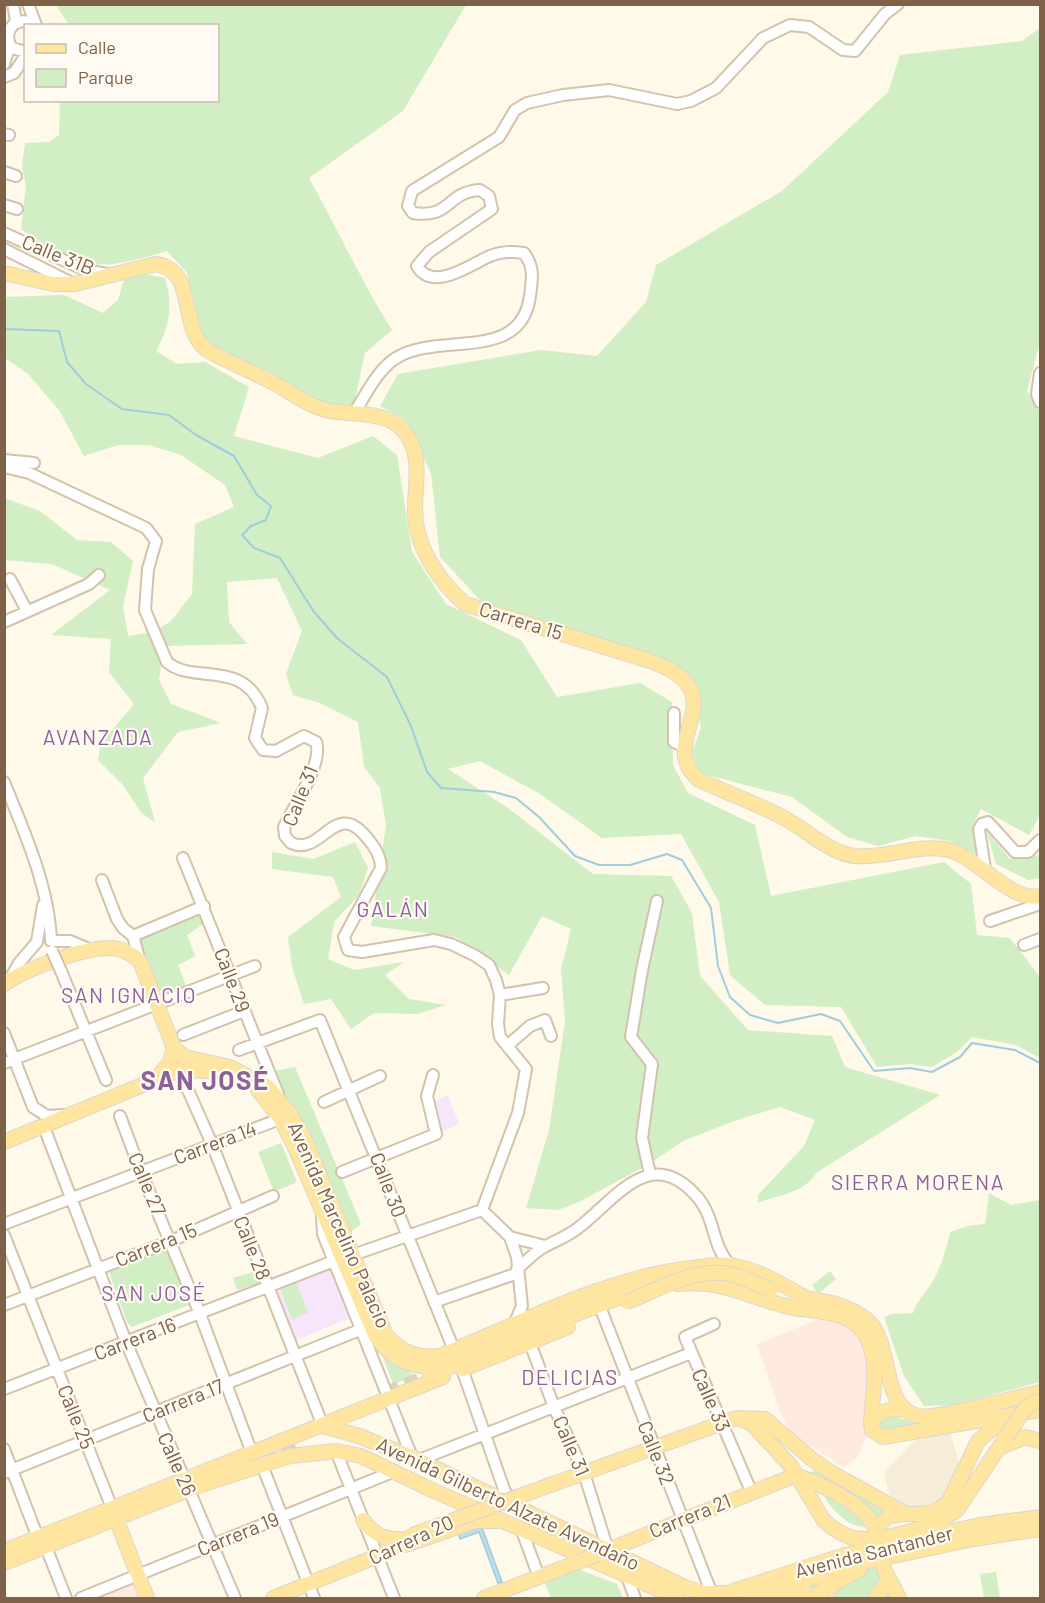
<svg xmlns="http://www.w3.org/2000/svg" width="1045" height="1603" font-family="Barlow,sans-serif">
<style>
.residential{fill:#f7ecd7}
.commercial{fill:#ffebdd}
.education{fill:#f6e5fb}
.green{fill:#d1eec5}
.water{fill:#bbdeeb;stroke:#a0cdde;stroke-width:1.5}
.lines{fill:none;stroke-linecap:round;stroke-linejoin:round}
.stream{stroke:#a0cdde;stroke-width:2}
.major-tunnel{stroke:#ded3c1;stroke-width:14;stroke-dasharray:14 7;stroke-linecap:butt}
.minor-casing{stroke:#d3c2ad;stroke-width:14}
.major-casing{stroke:#ddd6d0;stroke-width:16}
.minor{stroke:#fff;stroke-width:10}
.major{stroke:#ffe6a0;stroke-width:14}
.minor-bridge-casing{stroke:#d3c2ad;stroke-width:14;stroke-linecap:butt}
.major-bridge-casing{stroke:#ddd6d0;stroke-width:16;stroke-linecap:butt}
.minor-bridge{stroke:#fff;stroke-width:10}
.major-bridge{stroke:#ffe6a0;stroke-width:14}
.labels{text-anchor:middle;stroke-width:4.5;stroke-linejoin:round;paint-order:stroke}
.street-label{font-size:20px;fill:#7d6149;stroke:#fffbf2}
.neighbourhood-label{font-size:21px;letter-spacing:1.5px;fill:#8c6198;stroke:#fffbf2}
.district-label{font-size:26px;font-weight:bold;letter-spacing:1.5px;fill:#8c6198;stroke:#fffbf2}
</style>
<rect width="100%" height="100%" fill="#fef9e9"/>
<path class="residential" d="M950,1432L960,1467L945,1499L920,1509L909,1507L890,1496L884,1473L916,1439Z"/>
<path class="commercial" d="M824,1317L851,1328L862,1338L867,1350V1436L857,1458L843,1467L797,1437L788,1427L782,1417L757,1344Z
M135,1579L143,1598H90Z"/>
<path class="education" d="M448,1095L459,1124L443,1131L431,1102Z
M331,1265L352,1317L293,1341L272,1289Z"/>
<path class="green" d="M56,5H466L403,111L309,178C337,228 361,281 392,330L365,353L354,404L346,410L295,395L272,375L209,343L195,325L187,273L167,251C93,273 85,270 21,229L26,186L22,166L25,143L49,142L59,135L60,101L218,100V26L69,25Z
M1040,28V342L1027,391L1040,412V815L1029,835L981,809L972,827L982,857L950,841L916,836L878,846L847,837L792,797L699,773L692,752L701,728L697,705L686,688L632,651L480,600L440,557L431,473L403,418L380,406L398,374L541,350L597,356L646,302L656,265L782,191L888,92L900,55L1022,41Z
M144,274L165,278C173,304 170,327 156,351L177,364L205,362L249,387L234,436L318,458L373,436L397,455L412,552L446,604L521,640L557,697L640,683L672,702L673,765L688,793L755,825L771,896L944,862L971,884L977,935L1010,938L1040,977V1058L1016,1045L972,1037L957,1052L932,1067L909,1064L877,1067L841,1007L765,1005L730,975L719,902L681,834L602,838L540,794L480,761L448,769L508,808L593,874L671,876L692,913L700,976L748,1030L832,1036L845,1067L940,1095L816,1173C803,1194 780,1194 758,1203V1195L804,1146L815,1120L780,1107L734,1121L683,1141L649,1164L579,1202L558,1210L526,1208L549,1130L565,1022L561,969L571,929L542,916L509,975L456,937L371,926L386,826L380,788L364,767L358,722L320,703L293,695L286,674L302,631L277,578L227,582L229,622L247,644L164,646L159,680L171,704L221,723L178,732L143,778L155,822L142,814L123,785L98,760L101,743L134,704L109,672L111,639L51,635L110,590L52,564L5,560L4,498L40,511L77,540L111,542L133,561L123,606L128,636L153,632L171,621L192,594L195,524L234,507L225,485L181,455L149,445H118L84,456L59,410L28,374L5,358V297L64,295L103,313L118,300L124,280Z
M987,832L1010,859L1040,855V878L1028,880L996,864Z
M355,842L368,868L359,895L334,922L328,959L354,970L404,962L385,975L409,999L446,1005L417,1014L374,1013L351,1029L331,999L304,1004L292,967L288,937L341,897L333,877L272,869V852L313,859Z
M201,909L205,923L187,935L195,956L178,965L186,986L158,996L139,939Z
M295,1067L361,1224L348,1234L296,1113L260,1074Z
M281,1143L297,1182L274,1192L258,1152Z
M989,1193L1011,1205L1040,1200V1382L954,1405L924,1406L904,1376L884,1317L892,1314L913,1313C918,1299 926,1293 933,1281C942,1265 946,1250 950,1232L968,1226L985,1224Z
M164,1250L169,1251L188,1297L189,1305L132,1327L127,1322L109,1272Z
M256,1271L260,1283L237,1290L233,1278Z
M830,1271L836,1279L818,1294L812,1285Z
M296,1282L308,1313L292,1319L280,1288Z
M382,1354L416,1376L393,1384Z
M887,1414L920,1425C907,1430 889,1437 876,1427Z
M817,1471L895,1512L877,1518L807,1472Z
M819,1488L865,1517L870,1527C846,1529 830,1507 819,1488Z
M881,1567L892,1598H762L842,1573Z
M575,1568L617,1584L623,1598H551L544,1580Z
M996,1572L1000,1598H984L980,1574Z"/>
<path class="water" d="M481,1525L502,1582L498,1583L479,1532L460,1539L458,1533Z"/>
<g class="lines">
<path class="stream" d="M4,329L59,331L67,362L86,384L122,409L169,415L196,435L234,456L257,495L271,506L266,520L251,526L242,535L254,548L280,558L314,612L338,639L387,677L411,726L427,772L441,788L494,792L516,798L539,817L575,856L599,865H630L667,854L682,860L711,908L718,966L730,997L750,1015L778,1023L821,1014L840,1021L874,1071L910,1068L932,1072L960,1057L972,1043L1015,1050L1040,1063"/>
<path class="major-tunnel" d="M386,1393L426,1377
M262,1457L298,1441"/>
<g class="minor-casing">
<path id="minor" d="M13,4L16,21
M28,4L36,25
M26,52L12,48C0,31 18,12 36,26
M4,64L10,45
M4,77L14,73L26,55
M4,134L9,135
M4,172L16,176
M4,205L17,209
M4,233L85,270L107,274
M4,249L74,284
M1040,373L1037,394L1040,402
M354,413C366,395 377,370 396,358C439,331 521,364 530,296C532,279 535,268 524,253C512,251 502,251 490,256C471,264 433,293 417,266L429,252L492,209L489,196L480,190C446,192 451,219 413,213L408,206L412,191L499,137L515,110L527,103L563,95L609,90L677,104L691,101L716,88L763,38L790,25L809,27L843,50L855,51L885,14L898,4
M4,460L34,463
M4,467L29,473L146,528L156,541L148,569L145,610L167,662C193,685 242,658 262,708L255,738L263,750L276,751L304,736L316,742C324,763 293,807 284,827L285,836L291,843C323,857 335,796 368,839C375,847 381,857 381,868L344,937L348,950L362,952L434,940L451,944L474,955L489,965L496,980L500,995L498,1024L500,1037L526,1069L518,1113L482,1210L510,1237L517,1257L522,1306L514,1325
M10,579L27,611
M4,622L89,584L99,575
M674,713V742L685,747
M4,782C25,833 49,887 51,941H70L91,950
M183,858L278,1094
M985,869L979,829L982,824L988,822L1015,852H1028L1040,840
M102,880L117,919L123,928L133,936L140,961
M990,921L1037,905
M133,936L204,906
M1024,945L1040,939
M61,971L106,1080
M9,981L19,963L37,942L43,905
M500,995L543,988
M4,1033L33,1107L47,1116L64,1115
M183,1035L244,1011
M507,1046L530,1026L545,1020L551,1036
M239,1050L320,1020L454,1350
M4,1063L255,966
M179,1070L212,1144L323,1426
M324,1102L380,1076
M120,1116L141,1172L200,1314L252,1453
M44,1127L126,1342L235,1598
M342,1172L436,1134L427,1096L433,1075
M650,1174L642,1138L652,1064L631,1037L642,970L657,901
M322,1217L323,1234L412,1457
M4,1224L285,1117
M4,1235L112,1508
M510,1237L545,1246
M347,1257L482,1210
M517,1269C526,1262 535,1251 546,1246C557,1240 568,1236 578,1228C617,1198 652,1142 699,1199C715,1219 712,1246 730,1265
M434,1302L518,1273
M4,1305L171,1241L273,1196
M602,1312L712,1594
M714,1324L685,1337L751,1491
M530,1343L554,1407L584,1473L608,1550
M462,1369L505,1492L512,1498L519,1497
M4,1389L334,1261
M4,1449L38,1538
M336,1451L394,1598
M419,1460L691,1353
M262,1465L314,1598
M4,1473L362,1329
M522,1531L539,1577
M46,1547L66,1598
M626,1574L635,1598
M81,1598L395,1471"/>
</g>
<g class="major-casing">
<path id="major" d="M4,273L53,284H75L156,264C201,272 175,334 212,353C231,363 251,371 270,381C290,391 308,407 331,411C354,415 388,411 404,431C423,455 415,482 415,510C415,547 439,581 465,604L647,660C744,693 652,739 699,780C728,793 758,804 786,819C808,831 828,852 854,856C884,859 921,843 949,850C979,858 1011,903 1040,896
M4,984C28,968 82,948 110,948C122,948 131,954 140,961L174,1048L185,1057L230,1067L268,1087L291,1115L306,1142L386,1335C402,1353 416,1358 440,1356C523,1322 608,1276 699,1267C709,1266 720,1263 731,1265C758,1270 782,1284 806,1298
M157,1078L170,1062L174,1048
M258,1090L280,1118L295,1147L376,1337C392,1359 410,1368 437,1366
M4,1142L179,1070L207,1071
M678,1284C723,1280 744,1295 785,1306C810,1313 848,1308 864,1333C881,1359 872,1395 871,1423L872,1430L883,1437L1040,1410
M798,1297C823,1301 846,1303 867,1320C894,1342 879,1408 919,1416C937,1420 1017,1397 1040,1392
M550,1324L644,1288L659,1285
M461,1357L559,1321
M463,1369L568,1327
M430,1375L472,1358
M741,1419L751,1423L791,1466L824,1521C832,1528 842,1535 853,1538C881,1543 935,1527 957,1510L1006,1437
M871,1423C879,1410 891,1408 906,1410
M323,1426L359,1436L412,1457L685,1587L703,1593H727L845,1555L980,1525L1040,1517
M1001,1447L1025,1437L1040,1441
M796,1475C820,1484 866,1504 876,1530
M567,1479L736,1418L765,1419L813,1460L832,1473L906,1514H922L933,1512L948,1503L978,1441L992,1429L1011,1421
M113,1511L147,1598
M363,1520C374,1535 386,1541 405,1539
M876,1527L889,1516L906,1514
M406,1545L475,1521H497
M4,1551L443,1377
M603,1552L796,1475
M4,1563L198,1486L290,1456L336,1451L361,1456L432,1490L678,1598
M884,1569L899,1598
M824,1589L859,1570
M777,1593L799,1592L828,1598
M273,1598L385,1553L415,1534
M484,1598L578,1562
M750,1598L851,1565L973,1539L1040,1529
M876,1598L888,1579"/>
</g>
<use href="#minor" class="minor"/>
<use href="#major" class="major"/>
<g class="minor-bridge-casing">
<path id="minor-bridge" d="M52,951L61,971"/>
</g>
<g class="major-bridge-casing">
<path id="major-bridge" d="M627,1302C655,1291 690,1270 722,1273C739,1274 756,1284 771,1290
M1006,1437L1026,1407L1040,1400
M415,1534L567,1479
M578,1562L598,1554
M814,1598L824,1589"/>
</g>
<use href="#minor-bridge" class="minor-bridge"/>
<use href="#major-bridge" class="major-bridge"/>
</g>
<g class="labels">
<g class="street-label">
<text transform="translate(58 255) rotate(22)" y="7">Calle 31B</text>
<text transform="translate(521 621) rotate(17)" y="7">Carrera 15</text>
<text transform="translate(300 796) rotate(-68)" y="7">Calle 31</text>
<text transform="translate(232 980) rotate(69)" y="7">Calle 29</text>
<text transform="translate(215 1143) rotate(-21)" y="7">Carrera 14</text>
<text transform="translate(147 1184) rotate(67)" y="7">Calle 27</text>
<text transform="translate(388 1185) rotate(69)" y="7">Calle 30</text>
<text transform="translate(339 1225) rotate(66)" y="7">Avenida Marcelino Palacio</text>
<text transform="translate(156 1245) rotate(-22)" y="7">Carrera 15</text>
<text transform="translate(252 1248) rotate(68)" y="7">Calle 28</text>
<text transform="translate(135 1339) rotate(-21)" y="7">Carrera 16</text>
<text transform="translate(711 1400) rotate(66)" y="7">Calle 33</text>
<text transform="translate(183 1401) rotate(-22)" y="7">Carrera 17</text>
<text transform="translate(76 1417) rotate(68)" y="7">Calle 25</text>
<text transform="translate(571 1446) rotate(67)" y="7">Calle 31</text>
<text transform="translate(656 1453) rotate(68)" y="7">Calle 32</text>
<text transform="translate(177 1464) rotate(66)" y="7">Calle 26</text>
<text transform="translate(508 1504) rotate(25)" y="7">Avenida Gilberto Alzate Avendaño</text>
<text transform="translate(690 1516) rotate(-22)" y="7">Carrera 21</text>
<text transform="translate(238 1534) rotate(-22)" y="7">Carrera 19</text>
<text transform="translate(411 1540) rotate(-25)" y="7">Carrera 20</text>
<text transform="translate(874 1552) rotate(-14)" y="7">Avenida Santander</text>
</g>
<g class="neighbourhood-label">
<text x="98" y="745">AVANZADA</text>
<text x="393" y="917">GALÁN</text>
<text x="129" y="1003">SAN IGNACIO</text>
<text x="918" y="1190">SIERRA MORENA</text>
<text x="154" y="1301">SAN JOSÉ</text>
<text x="570" y="1385">DELICIAS</text>
</g>
<g class="district-label">
<text x="205" y="1090">SAN JOSÉ</text>
</g>
</g>
<rect width="1045" height="1603" fill="none" stroke="#7d6149" stroke-width="12"/>
<rect x="24" y="24" width="195" height="78" fill="#fffbf2" stroke="#cbbdae" stroke-width="1.5"/>
<rect x="36" y="44" width="30" height="9" fill="#ffe6a0" stroke="#cbbdae" stroke-width="1.5"/>
<text x="78" y="54" font-size="18" fill="#7d6149">Calle</text>
<rect x="36" y="69" width="30" height="18" fill="#d1eec5" stroke="#cbbdae" stroke-width="1.5"/>
<text x="78" y="84" font-size="18" fill="#7d6149">Parque</text>
</svg>
